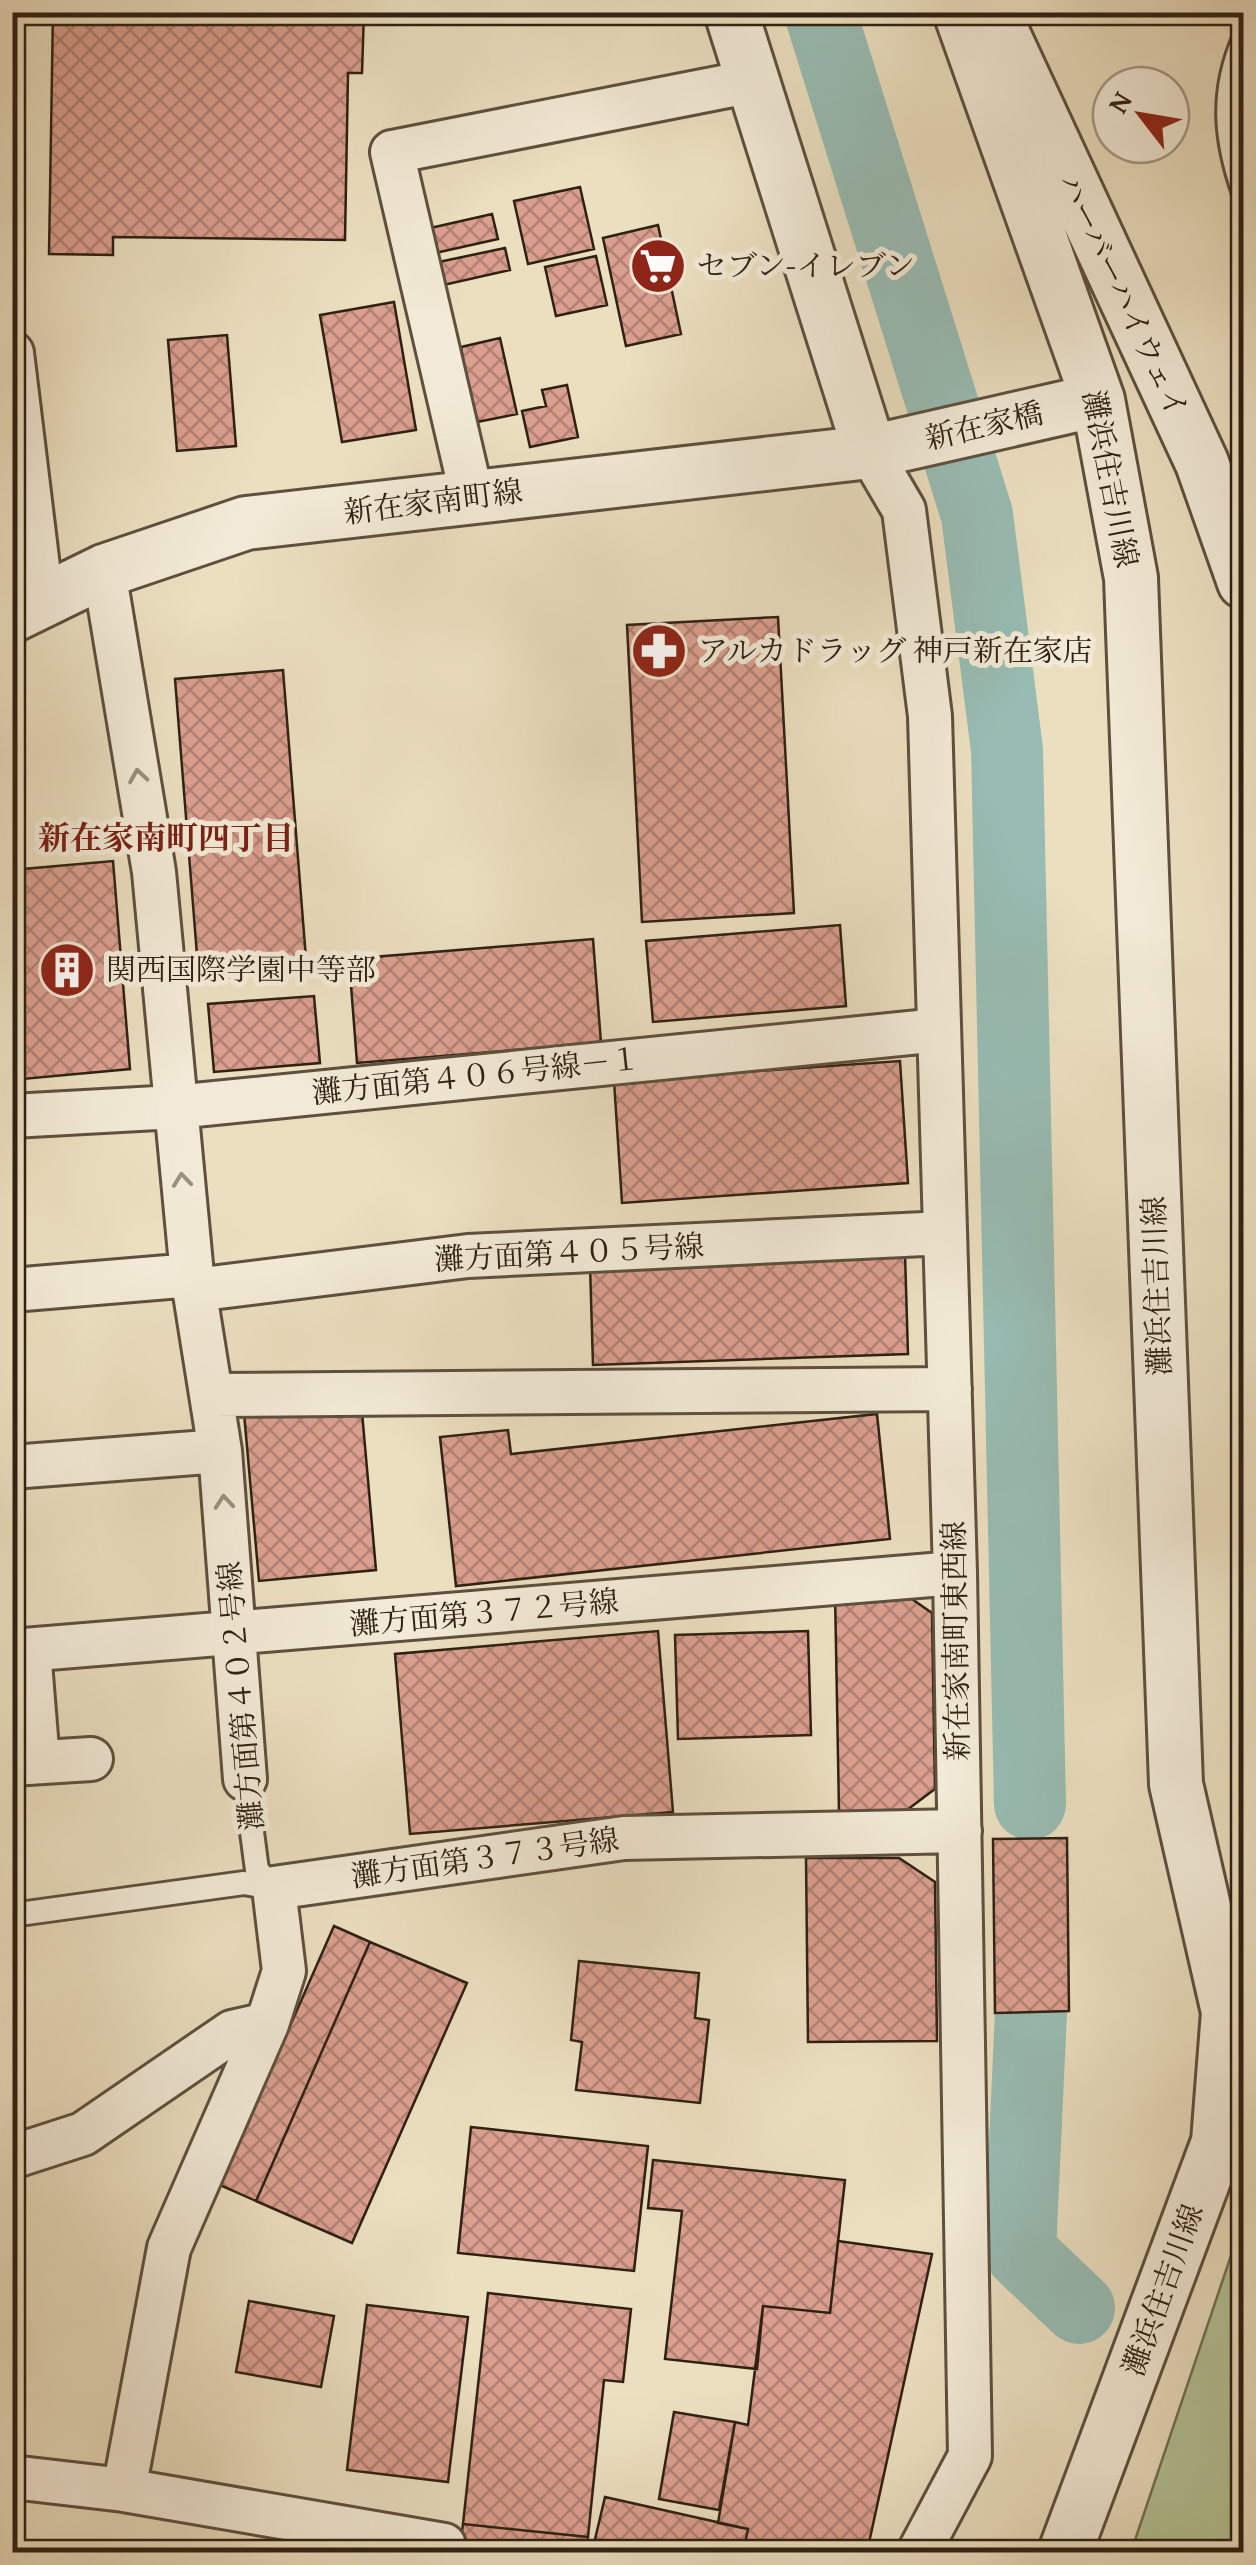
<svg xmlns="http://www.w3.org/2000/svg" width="1256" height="2565" font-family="'Gentium Book Plus','Noto Serif JP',serif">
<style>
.park{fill:#b4c295;stroke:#717254;stroke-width:2.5}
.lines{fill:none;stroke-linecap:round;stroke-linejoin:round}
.river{stroke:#98bcb3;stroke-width:72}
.building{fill:url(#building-cross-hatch);stroke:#2e2113;stroke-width:2.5}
.service-casing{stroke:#5d503e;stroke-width:28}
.minor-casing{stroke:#5d503e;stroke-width:48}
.tertiary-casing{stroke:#5d503e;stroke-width:58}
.service{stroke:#f2ead6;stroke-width:22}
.minor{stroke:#f2ead6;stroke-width:42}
.tertiary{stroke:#f2ead6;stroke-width:52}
.oneway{stroke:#9a907e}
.labels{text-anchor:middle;stroke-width:10;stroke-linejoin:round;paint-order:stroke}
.poi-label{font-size:30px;fill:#2e2113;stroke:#f2ead6;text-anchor:start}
.street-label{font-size:30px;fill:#2e2113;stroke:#f2ead6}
.neighbourhood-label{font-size:32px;font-weight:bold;fill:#7a1f14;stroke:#f2ead6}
</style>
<defs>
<pattern id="building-cross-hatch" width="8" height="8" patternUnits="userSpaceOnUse" patternTransform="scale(2.5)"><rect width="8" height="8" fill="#db9f8f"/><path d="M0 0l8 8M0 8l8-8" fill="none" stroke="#b28174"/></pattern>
</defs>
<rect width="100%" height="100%" fill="#ebdfc0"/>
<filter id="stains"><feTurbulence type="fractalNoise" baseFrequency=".002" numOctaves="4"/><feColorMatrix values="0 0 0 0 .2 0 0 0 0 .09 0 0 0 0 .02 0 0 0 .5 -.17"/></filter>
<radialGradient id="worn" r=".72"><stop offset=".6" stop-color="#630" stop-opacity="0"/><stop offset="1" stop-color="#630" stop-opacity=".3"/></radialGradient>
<path class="park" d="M1243,2220V2544L1240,2552H1131Z"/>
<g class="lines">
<path class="river" d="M820,12L977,515L1007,750L1030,1804
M1031,2012L1020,2252L1079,2308"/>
</g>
<path class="building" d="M53,12H364L362,73H348L345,240L113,237V255L49,254Z
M580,187L594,249L528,264L514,201Z
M492,214L498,239L431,254L426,229Z
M658,225L681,334L626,346L603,238Z
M505,248L510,270L439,286L434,263Z
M596,256L607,305L556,316L545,267Z
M394,302L416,430L342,442L320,315Z
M227,335L236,446L177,451L168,340Z
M500,338L517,414L477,422L473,404L464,406L455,366L464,364L461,347Z
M567,385L578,437L530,447L522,411L546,406L542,390Z
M778,617L794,913L642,922L627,625Z
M283,670L307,971L199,980L175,679Z
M113,861L130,1069L12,1080V870Z
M840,925L846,1006L653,1022L646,941Z
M593,939L601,1043L357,1063L349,959Z
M314,996L320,1063L214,1072L208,1004Z
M900,1061L908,1183L622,1203L614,1081Z
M905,1254L908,1354L593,1365L590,1265Z
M361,1401L376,1570L259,1581L244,1413Z
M877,1414L890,1539L456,1586L440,1437L508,1430L511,1454Z
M893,1586L932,1613L935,1789L907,1810L839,1812L835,1592Z
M658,1631L673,1812L410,1834L395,1654Z
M808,1631L811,1735L678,1739L675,1635Z
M1067,1838L1069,2011L995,2013L993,1839Z
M806,1858H899L935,1882L937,2041L808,2042Z
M334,1926L370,1942L256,2201L220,2185Z
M370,1942L467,1983L352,2243L256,2201Z
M579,1961L699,1973L695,2018L709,2020L700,2103L576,2090L582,2042L571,2040Z
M471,2127L648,2146L634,2271L458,2253Z
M653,2160L845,2180L830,2313L763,2306L757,2369L665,2359L682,2211L648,2208Z
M838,2241L932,2254L867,2552H743L748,2529L718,2523L735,2422L748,2425L763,2306L830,2313Z
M488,2293L631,2309L623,2382L604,2380L588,2537L463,2524Z
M249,2301L334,2316L321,2387L236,2372Z
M367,2305L468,2317L448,2482L347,2470Z
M674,2412L735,2422L719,2510L659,2499Z
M605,2497L748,2529L743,2552H592Z
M463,2524L588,2537L585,2552H459Z"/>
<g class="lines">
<g class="service-casing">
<path id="service" d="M1244,39C1221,92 1225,139 1244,193
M245,1779L257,1870L274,1888
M12,1915L244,1883L274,1888"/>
</g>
<g class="minor-casing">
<path id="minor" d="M12,353L42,600
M870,452L904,510L930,716L955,1573L970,2456L919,2552
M472,497L392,152L753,81
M104,571L154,872L192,1275L220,1451L245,1779
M12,1116L175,1107L939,1030
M12,1290L192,1275
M195,1290L468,1256L945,1233
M212,1395L950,1389
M12,1467L220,1451
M29,1650L38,1762
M12,1651L955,1573
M12,1764L91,1759
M12,2157L83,2134L232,2032L267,2024
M12,2477L124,2490L444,2545L443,2552
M124,2490L169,2248L267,2024L284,1971L274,1888L624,1838L960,1831"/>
</g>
<g class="tertiary-casing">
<path id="tertiary" d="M731,12L870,452
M960,12L1098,400L1131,578L1176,1784L1228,2012L1218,2142L1065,2552
M997,21L1202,463L1244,582
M12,616L104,571L246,523L870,452L1098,400"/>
</g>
<use href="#service" class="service"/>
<use href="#minor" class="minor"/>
<use href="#tertiary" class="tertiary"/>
</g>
<defs><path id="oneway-chevron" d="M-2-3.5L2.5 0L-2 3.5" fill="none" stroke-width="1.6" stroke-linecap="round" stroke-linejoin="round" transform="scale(2.5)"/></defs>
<g class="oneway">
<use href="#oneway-chevron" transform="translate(138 776) rotate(-99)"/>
<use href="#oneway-chevron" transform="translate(182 1180) rotate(-96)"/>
<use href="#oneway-chevron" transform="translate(224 1502) rotate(-95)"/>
</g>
<defs>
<g id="supermarket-disc" transform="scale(2.875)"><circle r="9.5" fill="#8f2418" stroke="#f2ead6"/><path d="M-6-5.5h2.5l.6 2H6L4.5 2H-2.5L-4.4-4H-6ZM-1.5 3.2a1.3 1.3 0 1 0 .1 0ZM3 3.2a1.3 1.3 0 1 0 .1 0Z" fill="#fff"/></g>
<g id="pharmacy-disc" transform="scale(2.875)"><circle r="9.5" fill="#8f2418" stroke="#f2ead6"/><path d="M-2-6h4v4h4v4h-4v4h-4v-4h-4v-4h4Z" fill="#fff"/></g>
<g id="building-disc" transform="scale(2.875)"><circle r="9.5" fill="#8f2418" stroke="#f2ead6"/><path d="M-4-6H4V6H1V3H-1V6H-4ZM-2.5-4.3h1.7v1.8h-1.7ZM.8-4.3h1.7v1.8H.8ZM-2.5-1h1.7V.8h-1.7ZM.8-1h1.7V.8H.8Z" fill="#fff"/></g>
</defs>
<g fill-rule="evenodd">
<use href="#supermarket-disc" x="658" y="266"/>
<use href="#pharmacy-disc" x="659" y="651"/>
<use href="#building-disc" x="67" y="970"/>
</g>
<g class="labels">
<g class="poi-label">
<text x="697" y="276">セブン-イレブン</text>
<text x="698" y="661">アルカドラッグ 神戸新在家店</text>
<text x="106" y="980">関西国際学園中等部</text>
</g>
<g class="street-label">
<text transform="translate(1123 296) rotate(65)" y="10">ハーバーハイウェイ</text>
<text transform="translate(984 426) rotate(-13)" y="10">新在家橋</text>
<text transform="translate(1110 479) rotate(79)" y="10">灘浜住吉川線</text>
<text transform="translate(433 502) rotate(-7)" y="10">新在家南町線</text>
<text transform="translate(476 1076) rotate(-6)" y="10">灘方面第４０６号線－１</text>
<text transform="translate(569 1253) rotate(-3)" y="10">灘方面第４０５号線</text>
<text transform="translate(1157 1286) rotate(-92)" y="10">灘浜住吉川線</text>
<text transform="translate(484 1613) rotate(-5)" y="10">灘方面第３７２号線</text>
<text transform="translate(956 1641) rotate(-91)" y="10">新在家南町東西線</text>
<text transform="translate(241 1696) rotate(-95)" y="10">灘方面第４０２号線</text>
<text transform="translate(485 1858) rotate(-8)" y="10">灘方面第３７３号線</text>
<text transform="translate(1163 2290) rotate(-70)" y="10">灘浜住吉川線</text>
</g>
<g class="neighbourhood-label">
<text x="166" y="849">新在家南町四丁目</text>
</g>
</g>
<rect width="1256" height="2565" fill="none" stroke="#ebdfc0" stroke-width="50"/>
<rect x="15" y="15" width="1226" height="2535" fill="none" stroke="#2e2113" stroke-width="5"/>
<rect x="25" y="25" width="1206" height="2515" fill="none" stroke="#2e2113" stroke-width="2.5"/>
<g transform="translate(1141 115) rotate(301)"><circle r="48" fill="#f2ead6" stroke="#a49a88" stroke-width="2.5"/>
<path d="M0-8L18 38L0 25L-18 38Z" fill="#8f2418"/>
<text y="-15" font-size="28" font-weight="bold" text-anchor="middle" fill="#2e2113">N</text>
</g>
<rect width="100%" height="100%" filter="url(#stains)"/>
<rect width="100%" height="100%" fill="url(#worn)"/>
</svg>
